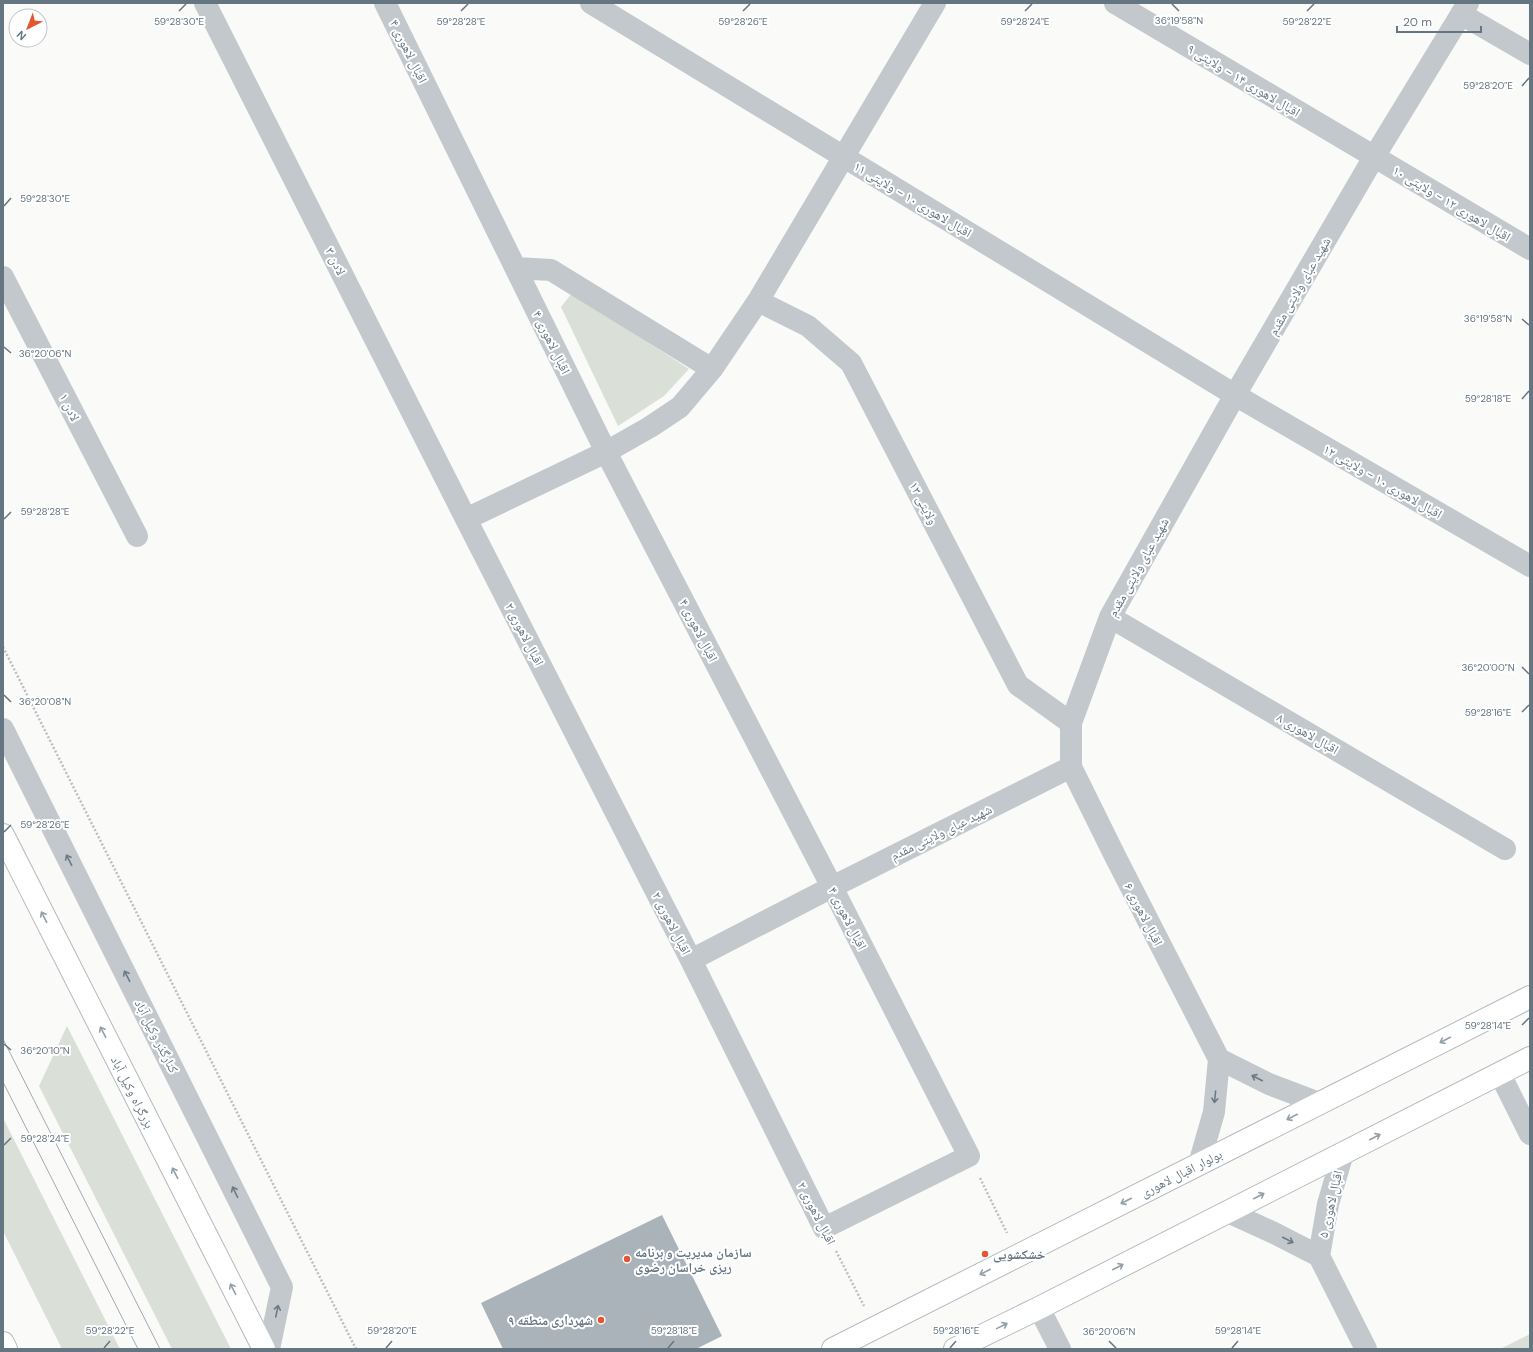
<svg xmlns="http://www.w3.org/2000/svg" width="1533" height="1352" font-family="'DM Sans','Noto Naskh Arabic',sans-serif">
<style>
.green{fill:#dadfd7}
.building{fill:#aab3b9}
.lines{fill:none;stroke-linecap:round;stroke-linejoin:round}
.major-casing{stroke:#b5babe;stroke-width:24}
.highway-casing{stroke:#b4b9bd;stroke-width:24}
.path{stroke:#bbbfc2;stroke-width:2.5;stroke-dasharray:2 2;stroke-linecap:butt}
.minor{stroke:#c3c8cc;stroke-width:22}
.major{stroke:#fff;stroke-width:22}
.highway{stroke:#fff;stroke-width:22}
.tram{stroke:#a2aab0;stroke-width:1}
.oneway{stroke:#6a7a87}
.oneway2{stroke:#939fa8}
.ticks{fill:none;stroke:#657683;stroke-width:1.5}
.poi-dot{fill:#e4572e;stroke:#fff;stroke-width:1.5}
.labels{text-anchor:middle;stroke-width:4;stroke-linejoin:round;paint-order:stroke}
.street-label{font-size:13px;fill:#657683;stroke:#fff}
.poi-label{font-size:13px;font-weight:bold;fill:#657683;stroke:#fff;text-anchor:start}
.ticks-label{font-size:10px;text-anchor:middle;fill:#657683;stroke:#fff;stroke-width:4;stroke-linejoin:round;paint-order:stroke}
</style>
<rect width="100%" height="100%" fill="#fafaf8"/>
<path class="green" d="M572,293L689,369L664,396L618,426L561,307Z
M67,1026L231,1349H172L39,1086Z
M3,1118L120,1349H62L3,1231Z
M1530,1334V1349H1500Z"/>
<path class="building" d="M662,1215L722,1336L696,1349H503L481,1303Z"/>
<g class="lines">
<g class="major-casing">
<path id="major" d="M833,1349L1530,997
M955,1349L1039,1308L1530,1058"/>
</g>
<g class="highway-casing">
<path id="highway" d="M3,835L264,1349
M3,1343L6,1349"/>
</g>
<path class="path" d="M3,647L356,1349
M980,1178L1007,1233
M836,1251L864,1306"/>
<path class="minor" d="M205,3L466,519L691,960L824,1228L969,1156L832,887L606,452L385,3
M591,3L1235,395L1530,566
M1115,3L1530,249
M1461,14L1530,54
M516,268L551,270L712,369
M3,277L137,536
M758,301L808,326L851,363L1018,685L1071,723
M466,519L606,452L650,427L680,407L712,369L758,301L935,3
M1110,617L1505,849
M3,729L282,1287L269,1349
M691,960L832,887L1071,767
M1219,1059L1116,858L1071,767V723L1110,617L1235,395L1374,157L1468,3
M1219,1059L1269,1084L1319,1103
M1500,1074L1530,1134
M1199,1164L1214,1112L1219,1059
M1228,1212L1274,1233L1319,1256L1366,1349
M1319,1256L1328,1204L1343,1153
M1039,1308L1060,1349"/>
<use href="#major" class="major"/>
<use href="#highway" class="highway"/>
<path class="tram" d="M3,1039L160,1349
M3,1082L138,1349"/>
</g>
<defs><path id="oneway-shaft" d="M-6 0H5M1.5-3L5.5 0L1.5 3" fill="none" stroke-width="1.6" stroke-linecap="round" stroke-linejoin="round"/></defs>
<g class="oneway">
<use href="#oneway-shaft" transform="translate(69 860) rotate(-117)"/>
<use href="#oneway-shaft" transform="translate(127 976) rotate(-117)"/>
<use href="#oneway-shaft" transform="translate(1257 1078) rotate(-153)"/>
<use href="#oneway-shaft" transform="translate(1215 1097) rotate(96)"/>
<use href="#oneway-shaft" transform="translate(235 1192) rotate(-116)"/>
<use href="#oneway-shaft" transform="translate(1288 1240) rotate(27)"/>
<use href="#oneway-shaft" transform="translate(277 1311) rotate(-78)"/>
</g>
<g class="oneway2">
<use href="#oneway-shaft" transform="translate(44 917) rotate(-117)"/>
<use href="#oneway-shaft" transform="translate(103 1032) rotate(-117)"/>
<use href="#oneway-shaft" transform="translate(1445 1040) rotate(153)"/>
<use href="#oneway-shaft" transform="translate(1292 1117) rotate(153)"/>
<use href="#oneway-shaft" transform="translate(1375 1137) rotate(-27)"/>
<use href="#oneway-shaft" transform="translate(175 1173) rotate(-117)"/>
<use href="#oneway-shaft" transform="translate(1259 1196) rotate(-27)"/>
<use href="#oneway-shaft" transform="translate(1126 1201) rotate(153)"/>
<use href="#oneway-shaft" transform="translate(1118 1267) rotate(-27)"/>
<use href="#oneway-shaft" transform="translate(985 1272) rotate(153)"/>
<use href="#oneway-shaft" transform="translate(233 1289) rotate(-117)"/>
<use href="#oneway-shaft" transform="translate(1002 1326) rotate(-26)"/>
</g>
<path class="ticks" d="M1172,4L1179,11M179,11L186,4M461,11L468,4M743,11L750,4M1025,11L1032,4M1307,11L1314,4M1522,86L1529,78M4,206L11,198M1522,319L1529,325M4,347L11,353M1522,399L1529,391M4,519L11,512M1522,667L1529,674M4,695L11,702M1522,712L1529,705M4,832L11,825M1522,1025L1529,1018M4,1044L11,1050M4,1145L11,1138M1109,1341L1116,1348M104,1348L110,1341M386,1348L392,1341M668,1348L674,1341M950,1348L956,1341M1232,1348L1238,1341"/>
<g class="poi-dot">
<circle cx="985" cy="1254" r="4"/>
<circle cx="627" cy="1259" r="4"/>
<circle cx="601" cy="1320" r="4"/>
</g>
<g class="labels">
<g class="street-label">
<text transform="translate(409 51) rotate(64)" y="5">اقبال لاهوری ۴</text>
<text transform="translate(1244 80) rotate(31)" y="5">اقبال لاهوری ۱۴ - ولایتی ۹</text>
<text transform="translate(913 199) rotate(31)" y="5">اقبال لاهوری ۱۰ - ولایتی ۱۱</text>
<text transform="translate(1452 203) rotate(31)" y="5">اقبال لاهوری ۱۲ - ولایتی ۱۰</text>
<text transform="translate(336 261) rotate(63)" y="5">لادن ۳</text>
<text transform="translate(1299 286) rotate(-60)" y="5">شهید عبای ولایتی مقدم</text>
<text transform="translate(552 342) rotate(64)" y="5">اقبال لاهوری ۴</text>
<text transform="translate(70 407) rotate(63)" y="5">لادن ۱</text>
<text transform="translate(1383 481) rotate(30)" y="5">اقبال لاهوری ۱۰ - ولایتی ۱۲</text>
<text transform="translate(924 503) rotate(63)" y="5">ولایتی ۱۳</text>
<text transform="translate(1138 567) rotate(-61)" y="5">شهید عبای ولایتی مقدم</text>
<text transform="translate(699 630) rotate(63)" y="5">اقبال لاهوری ۴</text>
<text transform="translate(525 634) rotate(63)" y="5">اقبال لاهوری ۲</text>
<text transform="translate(1308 733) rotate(30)" y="5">اقبال لاهوری ۸</text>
<text transform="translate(941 832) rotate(-26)" y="5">شهید عبای ولایتی مقدم</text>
<text transform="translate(1144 914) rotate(63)" y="5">اقبال لاهوری ۶</text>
<text transform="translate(848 918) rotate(63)" y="5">اقبال لاهوری ۴</text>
<text transform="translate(672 923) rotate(63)" y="5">اقبال لاهوری ۲</text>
<text transform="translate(157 1036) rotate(63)" y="5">کنارگذر وکیل آباد</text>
<text transform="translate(133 1092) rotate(63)" y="5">بزرگراه وکیل آباد</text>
<text transform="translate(1181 1173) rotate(-27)" y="5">بولوار اقبال لاهوری</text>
<text transform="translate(1330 1204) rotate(-77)" y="5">اقبال لاهوری ۵</text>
<text transform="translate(817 1213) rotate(63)" y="5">اقبال لاهوری ۲</text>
</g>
<g class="poi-label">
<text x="635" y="1257">سازمان مدیریت و برنامه<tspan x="635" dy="15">ریزی خراسان رضوی</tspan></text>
<text x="993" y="1259">خشکشویی</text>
<text x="593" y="1325" text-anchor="end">شهرداری منطقه ۹</text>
</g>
</g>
<g class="ticks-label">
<text x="1179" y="24">36°19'58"N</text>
<text x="179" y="25">59°28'30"E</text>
<text x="461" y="25">59°28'28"E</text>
<text x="743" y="25">59°28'26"E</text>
<text x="1025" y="25">59°28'24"E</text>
<text x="1307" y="25">59°28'22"E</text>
<text x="1488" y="89">59°28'20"E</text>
<text x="45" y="202">59°28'30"E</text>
<text x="1488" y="322">36°19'58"N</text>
<text x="45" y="357">36°20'06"N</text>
<text x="1488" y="402">59°28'18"E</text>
<text x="45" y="515">59°28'28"E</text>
<text x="1488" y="671">36°20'00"N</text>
<text x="45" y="705">36°20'08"N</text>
<text x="1488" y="716">59°28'16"E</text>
<text x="45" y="828">59°28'26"E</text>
<text x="1488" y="1029">59°28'14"E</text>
<text x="45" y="1054">36°20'10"N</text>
<text x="45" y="1142">59°28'24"E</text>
<text x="110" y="1334">59°28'22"E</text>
<text x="392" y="1334">59°28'20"E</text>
<text x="674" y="1334">59°28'18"E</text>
<text x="956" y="1334">59°28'16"E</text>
<text x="1238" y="1334">59°28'14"E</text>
<text x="1109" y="1335">36°20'06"N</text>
</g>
<rect width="1533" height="1352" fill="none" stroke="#657683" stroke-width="8"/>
<g transform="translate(28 28) rotate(222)"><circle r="19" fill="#ffffff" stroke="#c1c8cd"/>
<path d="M0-3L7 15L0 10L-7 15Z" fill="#e4572e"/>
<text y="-6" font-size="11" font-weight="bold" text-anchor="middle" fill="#657683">N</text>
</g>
<path d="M1397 26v6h84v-6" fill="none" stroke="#657683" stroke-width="2"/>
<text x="1403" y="26" font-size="12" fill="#657683" stroke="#ffffff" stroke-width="3" paint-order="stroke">20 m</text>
</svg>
